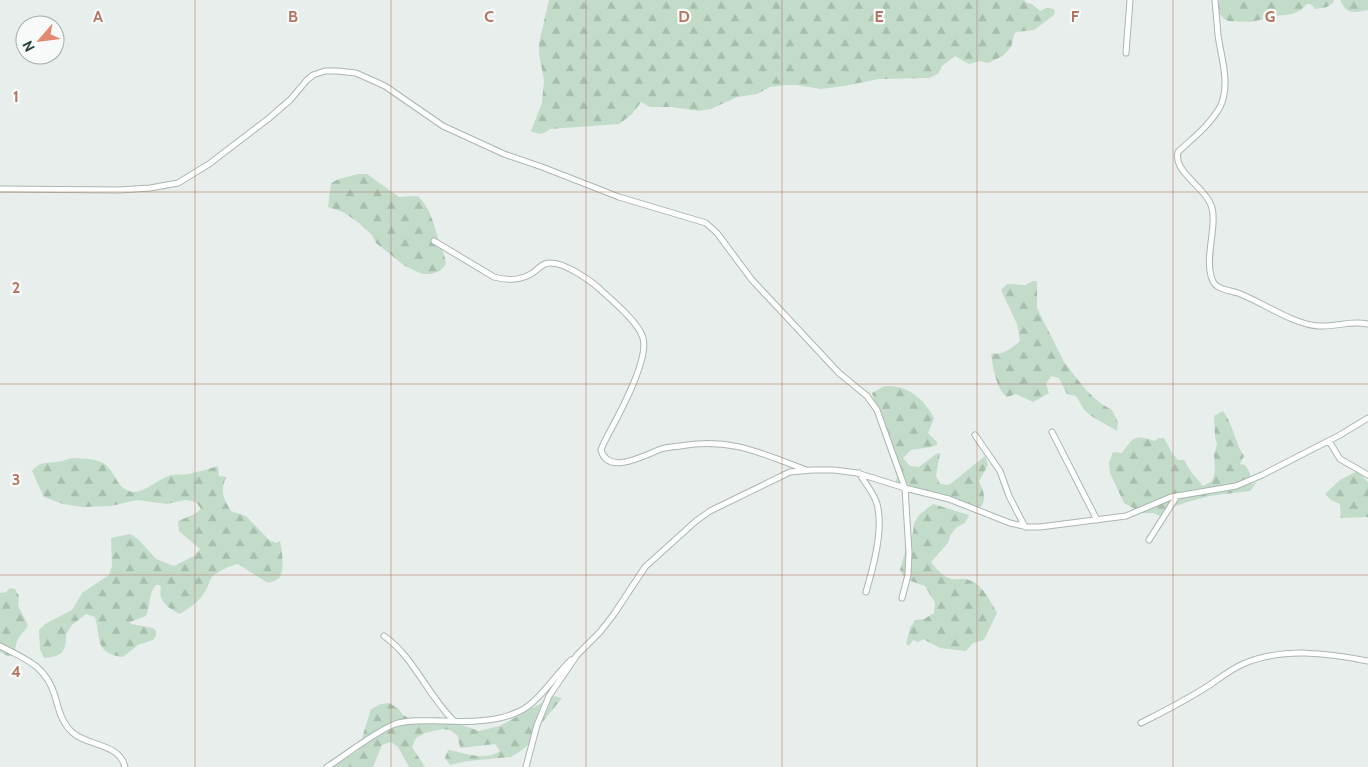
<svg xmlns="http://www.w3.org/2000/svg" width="1368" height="767" font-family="Cabin,sans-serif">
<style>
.forest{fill:url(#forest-firs)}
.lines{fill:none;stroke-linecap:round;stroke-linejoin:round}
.street-casing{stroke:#aab6b2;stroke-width:7}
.street{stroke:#fff;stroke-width:5}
.grid{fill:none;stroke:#b47661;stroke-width:1;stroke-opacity:0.55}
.grid-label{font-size:16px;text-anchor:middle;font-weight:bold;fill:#b47661;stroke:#f7faf9;stroke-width:4.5;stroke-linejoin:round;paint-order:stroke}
</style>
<defs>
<pattern id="forest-firs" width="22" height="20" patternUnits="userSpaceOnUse" patternTransform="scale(1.25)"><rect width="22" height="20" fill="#c3dcc9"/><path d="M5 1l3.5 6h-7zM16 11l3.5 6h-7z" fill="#a8bead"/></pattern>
</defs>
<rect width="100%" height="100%" fill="#e7eeeb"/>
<path class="forest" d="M549,0H1024L1027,3L1032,4L1040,11L1046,8L1053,9L1055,11L1054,15L1034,30L1016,32L1014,35L1011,47L1003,56L988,63L980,61L969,64L955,56L942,66L938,74L929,78L879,79L844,86L821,89L796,85H785L770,87L757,94L737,97L711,109L698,111L672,107H650L641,102L632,114L619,124L550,129C542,135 539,135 531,131L542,103L544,80L539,54V43Z
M1219,0H1334L1333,3L1327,7L1315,9L1311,4H1307L1301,10L1292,14L1276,16L1251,22L1228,21L1224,19L1217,11Z
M1340,0H1368V10C1354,13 1347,15 1340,0Z
M358,174H367L399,197L418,196C430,208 433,222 438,238C441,247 445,255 446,264L440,271L431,274H422L405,266L376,243L372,235L359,223L343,212L328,207L331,183L339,179Z
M1033,281H1037V308L1064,362L1086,390L1100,403L1112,410L1118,422L1117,431L1093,417L1085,411L1076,396L1067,394L1059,378L1051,376L1046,384L1049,393L1033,402L1016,394L1007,397C996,388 993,368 991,353C1002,356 1012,348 1020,341L1017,324L1001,290L1007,284L1025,285Z
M885,386C907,385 924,398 934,418L928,433L937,442V445L931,447L911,450L903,458L910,466L919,467L936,454L940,453L936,476L940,484L949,485L985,456L988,465L979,481C982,488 986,495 983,503C978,518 948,500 938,498C923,493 907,494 893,485C896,482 897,480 897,475C896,466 892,460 890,453C884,433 878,413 872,393Z
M1223,411C1234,425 1234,442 1244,456L1240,464L1245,465L1250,473V482L1252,484L1257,482L1250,491L1209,496L1191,501L1169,508L1162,517L1153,513H1142L1124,503L1110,473L1109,463L1113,452L1122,453C1133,437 1135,434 1155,441L1158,438H1164L1172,453L1178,460H1184L1192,473L1203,486L1212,481L1215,472L1214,454L1217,445L1215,436L1214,416Z
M73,458C83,459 94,458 103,463C115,470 116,487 129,491C141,496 157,480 168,476C175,474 181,475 188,474C198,472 208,469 218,466L219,476L226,477C220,492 223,498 231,511L246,516L269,540L276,543L280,541C282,549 285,572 279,578C277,580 272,582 268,583L238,564C230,566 220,570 213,576C209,580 209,585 206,590C201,600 189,609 179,614C168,607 158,603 161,587L159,585H156C148,594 151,605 146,616L130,622L131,624L153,628L156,631V636L153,640L138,645L123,657C94,654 101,637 95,617L86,614L72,625L66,634C67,651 61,657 44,658L40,649L39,630L45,624L72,610L82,593L109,575L112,566L111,538L130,534L138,539L156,559L174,566L194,556L200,549L179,531L178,521L195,514L201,509L196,502L185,500L167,504L137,500L111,506L83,507L63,504L44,497L32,471C41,461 43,464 56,462C61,462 67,459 73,458Z
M1357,471L1368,482V517L1341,518L1340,504L1331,500L1325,494L1340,480Z
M933,504L969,515L965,523L957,527L951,534L948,543L931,562C936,569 944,578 952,579C957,580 964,578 969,580C982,584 991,602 997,613L985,638L981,641L973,643L966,651L940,648L923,639L918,642L913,640L909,646L906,644L910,628L915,620L924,619L934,613L935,603L925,586L905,579L900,570L908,541L913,533L914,523L919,515Z
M10,588L15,589L19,596L18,606L28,625C26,631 21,633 18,639C15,645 16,651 13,656H8L0,652V593L6,592Z
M554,696L562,698L540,725L528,745L519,752L511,757L468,761L450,765L445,758L448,750C467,753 483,762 500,751L495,744L460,748L458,736L450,730L442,729L425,733L416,738L412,747L425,767H409L398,747L391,742L382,745L373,767H328L358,751L371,709L381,704L389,703L398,708L403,715L411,719L421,720L438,717L479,731L500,726Z"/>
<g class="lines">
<g class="street-casing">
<path id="street" d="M1215,0C1216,12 1217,23 1218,35C1221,57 1231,85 1220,107C1210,125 1193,138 1178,152C1173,172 1205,187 1211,205C1218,223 1205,255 1211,276C1212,280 1214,284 1217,286C1222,290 1232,291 1238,293C1262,302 1294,325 1319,326C1336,327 1351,320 1368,324
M1126,53L1130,0
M0,189L120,190L150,188L178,183L209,164L268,119L290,100L307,80L313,75L325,71H337L356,73L385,86L443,126L504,154L542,167L619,197L706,223L717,233L752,280L839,373L867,396L877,410L905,488L909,553L908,575L902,598
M434,241L494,277C508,281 523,280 534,272C539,268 544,262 551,263C566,263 593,282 603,292C615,303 639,323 643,338C649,359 620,413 609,433C606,439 603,444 601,450C608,476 645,455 661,449C667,447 674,447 680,446C729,437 761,453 806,470
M1052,432L1097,520
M975,435L1000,471L1009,496L1025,527
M1329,441L1340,459L1368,475
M859,473C865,483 874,493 877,504C884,529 873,568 866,592
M1149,540L1177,496
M384,636C414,657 428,696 454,721
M0,646C26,659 46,666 55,696C59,710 61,722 73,733C90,747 119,743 125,767
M1141,723C1163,712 1184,701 1205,688C1218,680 1229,670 1243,664C1282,647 1328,653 1368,661
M327,767C346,755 376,731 395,724C411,719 429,721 445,721C469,722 498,722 520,711C539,702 555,675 571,660
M526,767L537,725L549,696L577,655L600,632L614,614L645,567L696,521L710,511L790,472L812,470H834L857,473L905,488L949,499L1010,523L1028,527H1040L1126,516L1171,497L1236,486L1262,475L1340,435L1368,418"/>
</g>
<use href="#street" class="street"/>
</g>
<path class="grid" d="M195,0V767M391,0V767M586,0V767M782,0V767M977,0V767M1173,0V767M0,192H1368M0,384H1368M0,575H1368"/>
<g class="grid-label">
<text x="98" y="22">A</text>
<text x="293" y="22">B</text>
<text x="489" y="22">C</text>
<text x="684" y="22">D</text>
<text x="879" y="22">E</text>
<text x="1075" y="22">F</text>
<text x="1270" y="22">G</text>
<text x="16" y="102">1</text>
<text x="16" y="293">2</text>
<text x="16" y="485">3</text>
<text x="16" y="677">4</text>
</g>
<g transform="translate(40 40) rotate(242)"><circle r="24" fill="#f7faf9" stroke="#a4afac"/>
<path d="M0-4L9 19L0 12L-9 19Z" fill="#e3896f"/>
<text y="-8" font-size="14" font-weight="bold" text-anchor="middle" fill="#273e38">N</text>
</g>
</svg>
